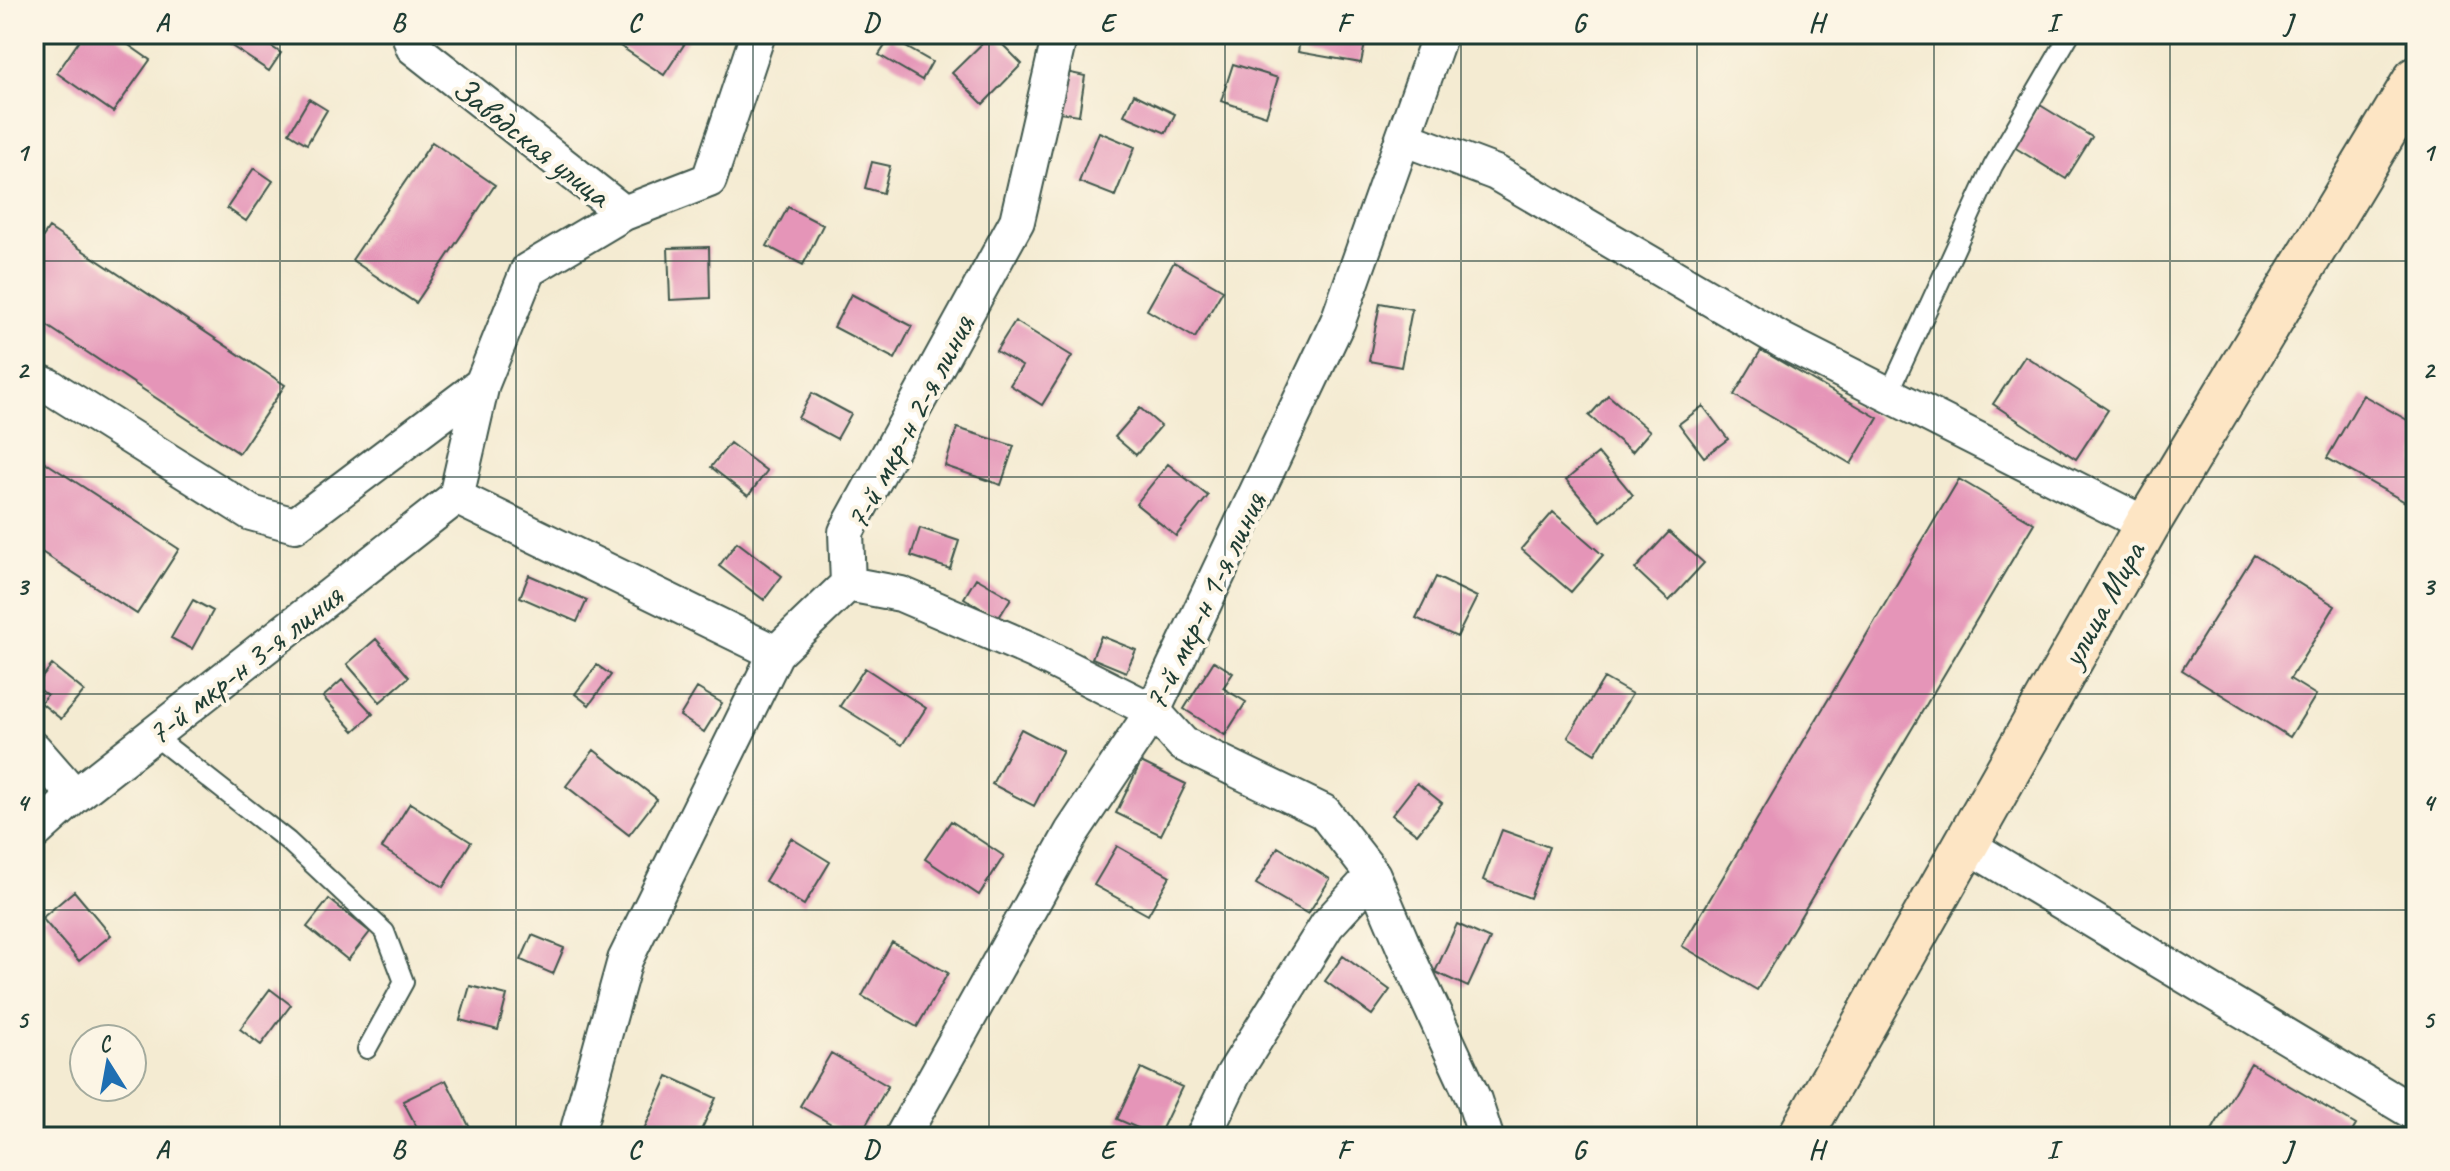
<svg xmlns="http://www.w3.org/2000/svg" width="2450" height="1171" font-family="Caveat,sans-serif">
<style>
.building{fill:#e595b8}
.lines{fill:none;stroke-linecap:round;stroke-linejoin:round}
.lane-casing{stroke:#3f574c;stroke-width:22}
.street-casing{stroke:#3f574c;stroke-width:38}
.secondary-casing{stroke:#3f574c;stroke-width:48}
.lane{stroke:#fff;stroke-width:18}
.street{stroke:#fff;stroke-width:34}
.secondary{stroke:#fde5c4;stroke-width:44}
.grid{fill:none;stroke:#1f3d34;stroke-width:2;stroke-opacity:0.55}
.labels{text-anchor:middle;stroke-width:8;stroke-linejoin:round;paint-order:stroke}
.street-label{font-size:34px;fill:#1f3d34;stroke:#fcf5e5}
.neatline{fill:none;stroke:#1f3d34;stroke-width:3}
.grid-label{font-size:26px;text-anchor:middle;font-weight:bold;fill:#1f3d34}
</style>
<rect width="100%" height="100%" fill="#fcf5e5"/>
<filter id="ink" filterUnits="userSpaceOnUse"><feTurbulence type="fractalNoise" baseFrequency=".0125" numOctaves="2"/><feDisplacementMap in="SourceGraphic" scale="16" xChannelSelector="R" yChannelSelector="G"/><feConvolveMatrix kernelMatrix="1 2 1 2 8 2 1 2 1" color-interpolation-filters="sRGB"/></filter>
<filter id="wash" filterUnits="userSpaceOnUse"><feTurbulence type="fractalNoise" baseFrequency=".006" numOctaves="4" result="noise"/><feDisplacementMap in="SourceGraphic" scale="32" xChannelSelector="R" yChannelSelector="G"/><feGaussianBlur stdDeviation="1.8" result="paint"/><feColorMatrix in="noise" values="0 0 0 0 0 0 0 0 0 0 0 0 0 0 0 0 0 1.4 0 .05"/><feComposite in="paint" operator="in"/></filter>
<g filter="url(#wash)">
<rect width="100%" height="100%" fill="#f4ebd2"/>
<g id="blocks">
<path class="building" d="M84,34H113L150,60L113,112L57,73Z
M238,34H252L281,53L269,71L230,45Z
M602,34H691L664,75Z
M992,34L1022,64L983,104L952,73Z
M1301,34H1367L1361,63L1298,52Z
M890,38L932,62L922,80L879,55Z
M1233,64L1278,78L1266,116L1221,101Z
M1066,72L1085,76L1079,115L1059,112Z
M1134,94L1175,114L1166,133L1124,115Z
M309,99L327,110L307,144L289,133Z
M2040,105L2092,137L2066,179L2014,147Z
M1099,132L1135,147L1115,196L1079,182Z
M432,142L495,185L416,303L352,260Z
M872,162L890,166L883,193L865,188Z
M254,168L273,181L246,221L227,208Z
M788,207L823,225L803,265L767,246Z
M49,228L285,385L239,453L34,317V250Z
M709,247L710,298L670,300L668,248Z
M1174,262L1223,290L1195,338L1147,310Z
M851,294L912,326L895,359L834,327Z
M1380,303L1412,309L1401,367L1369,361Z
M1015,321L1072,356L1042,405L1010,385L1022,366L996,351Z
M1761,350L1878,418L1851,464L1734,395Z
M2025,356L2108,410L2076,459L1993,404Z
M812,393L851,414L837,439L798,418Z
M1608,395L1650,431L1632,452L1589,416Z
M2363,395L2416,425V508L2327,458Z
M1703,406L1728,439L1704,457L1679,424Z
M1140,408L1161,426L1136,455L1115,437Z
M957,428L1014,446L1001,485L945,466Z
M730,443L767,471L748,496L711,467Z
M1598,453L1633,495L1601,521L1566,480Z
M34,455L179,549L137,614L34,547Z
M1168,464L1208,496L1176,536L1136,504Z
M1959,479L2034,523L1757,990L1682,946Z
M1553,512L1603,555L1571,592L1521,549Z
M920,528L959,541L950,569L911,556Z
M1669,532L1704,563L1669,601L1635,569Z
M737,542L782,576L764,600L719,566Z
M2254,555L2335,606L2290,679L2316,695L2290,737L2182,670Z
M529,575L587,600L577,622L520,597Z
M1436,577L1477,597L1457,637L1416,618Z
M976,578L1011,598L998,619L964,598Z
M193,600L213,611L192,649L171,638Z
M1101,636L1136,650L1126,672L1092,658Z
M376,639L409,677L380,702L347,664Z
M1214,661L1233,673L1223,688L1246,702L1225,735L1184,709Z
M52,665L84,691L61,719L41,703L47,695L35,686Z
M597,665L611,675L589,705L575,694Z
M865,668L926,708L902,745L840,706Z
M1604,678L1632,694L1595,754L1568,737Z
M342,680L373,714L354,731L323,697Z
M697,688L722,703L704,732L680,716Z
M1021,729L1063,751L1034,806L992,784Z
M594,750L657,799L629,835L566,786Z
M1141,762L1186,784L1161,835L1116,813Z
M1417,783L1442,803L1417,834L1392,815Z
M410,803L471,842L443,887L382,848Z
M951,821L1004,856L979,895L925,859Z
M1502,830L1549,847L1530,898L1483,880Z
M791,838L830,862L804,905L765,881Z
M1117,846L1170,876L1148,915L1094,885Z
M1278,847L1330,879L1308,914L1256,884Z
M74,891L111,935L79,961L42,918Z
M329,899L370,932L348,960L307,927Z
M1457,924L1490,939L1468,987L1435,972Z
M532,935L564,948L553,974L521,960Z
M892,942L948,973L917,1027L862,996Z
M1343,956L1390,990L1372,1015L1325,981Z
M470,986L507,995L498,1030L460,1020Z
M270,989L291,1005L261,1045L240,1029Z
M831,1053L888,1086L859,1137H854L800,1106Z
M2251,1063L2356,1125L2349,1137H2208Z
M1141,1068L1182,1087L1158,1137L1117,1119Z
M668,1076L716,1098L698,1137L641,1136Z
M446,1080L472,1132L463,1137H422L403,1101Z"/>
</g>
</g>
<g filter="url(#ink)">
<use href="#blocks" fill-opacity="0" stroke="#3f574c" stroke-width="2"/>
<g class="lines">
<g class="lane-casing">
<path id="lane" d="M1889,393L1993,166L2070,34
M153,735L288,841L385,932L404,982L367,1049"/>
</g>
<g class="street-casing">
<path id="street" d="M409,34L413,47L624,213
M1403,138L1496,173L1783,341L2147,525
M34,380L49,386L251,513L295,525L482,384
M456,497L482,384L528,270L624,213L709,180L758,34
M456,497L776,653
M848,584L901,594L1034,651L1153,711L1183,744L1324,812L1373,875L1408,957L1474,1100L1486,1137
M34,749L75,796
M34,833L75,796L456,497
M1967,845L2416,1114
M576,1137L625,960L776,653L848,584L846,532L1017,221L1060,34
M902,1137L1072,832L1153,711L1338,321L1440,34
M1203,1137L1233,1075L1327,925L1373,875"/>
</g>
<g class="secondary-casing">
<path id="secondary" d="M1800,1137L2147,525L2416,79"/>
</g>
<use href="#lane" class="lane"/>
<use href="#street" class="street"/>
<use href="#secondary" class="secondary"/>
</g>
</g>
<path class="grid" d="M280,34V1137M516,34V1137M753,34V1137M989,34V1137M1225,34V1137M1461,34V1137M1697,34V1137M1934,34V1137M2170,34V1137M34,261H2416M34,477H2416M34,694H2416M34,910H2416"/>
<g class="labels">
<g class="street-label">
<text transform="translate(532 141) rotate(38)" y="12">Заводская улица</text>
<text transform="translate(909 422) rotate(-62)" y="12">7-й мкр-н 2-я линия</text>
<text transform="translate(1204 601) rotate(-64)" y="12">7-й мкр-н 1-я линия</text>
<text transform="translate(2102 604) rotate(-61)" y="12">улица Мира</text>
<text transform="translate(244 664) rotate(-38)" y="12">7-й мкр-н 3-я линия</text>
</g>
</g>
<rect width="2450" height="1171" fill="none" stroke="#fcf5e5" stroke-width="88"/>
<g transform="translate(108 1063) rotate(349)"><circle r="38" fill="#fcf5e5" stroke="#a4ab9e" stroke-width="2"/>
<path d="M0-6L14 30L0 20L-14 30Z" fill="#1f6fb2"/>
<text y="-12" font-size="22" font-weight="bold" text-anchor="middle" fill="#1f3d34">С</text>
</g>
<rect x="44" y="44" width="2362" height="1083" class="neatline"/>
<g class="grid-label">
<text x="162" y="31">A</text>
<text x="398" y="31">B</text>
<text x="634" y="31">C</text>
<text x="871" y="31">D</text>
<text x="1107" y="31">E</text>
<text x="1343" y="31">F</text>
<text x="1579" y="31">G</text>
<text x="1816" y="31">H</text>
<text x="2052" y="31">I</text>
<text x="2288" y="31">J</text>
<text x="22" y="161">1</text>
<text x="2428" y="161">1</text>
<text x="22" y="378">2</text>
<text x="2428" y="378">2</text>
<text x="22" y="595">3</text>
<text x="2428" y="595">3</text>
<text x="22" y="811">4</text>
<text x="2428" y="811">4</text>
<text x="22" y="1028">5</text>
<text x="2428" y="1028">5</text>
<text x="162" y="1158">A</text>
<text x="398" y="1158">B</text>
<text x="634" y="1158">C</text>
<text x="871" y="1158">D</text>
<text x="1107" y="1158">E</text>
<text x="1343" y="1158">F</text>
<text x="1579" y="1158">G</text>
<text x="1816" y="1158">H</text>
<text x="2052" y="1158">I</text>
<text x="2288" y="1158">J</text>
</g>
</svg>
